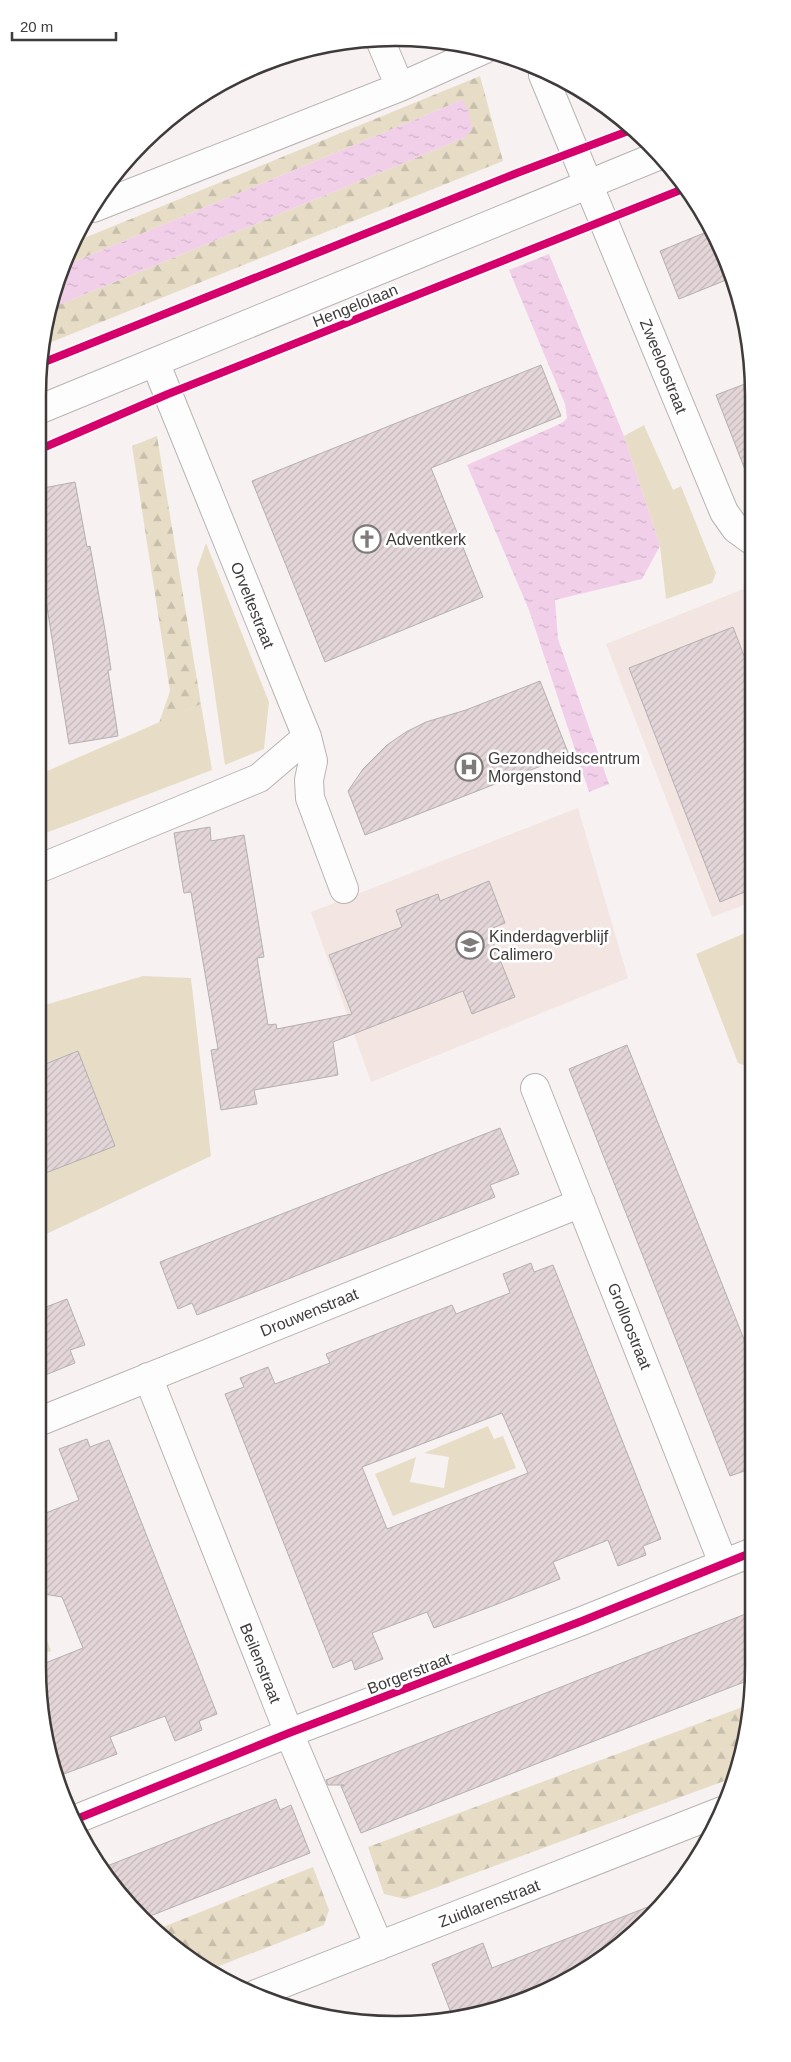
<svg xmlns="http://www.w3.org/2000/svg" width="791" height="2062" font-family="Arial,sans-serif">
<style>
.built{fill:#f2e5e2}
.green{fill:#e7ddc7}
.forest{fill:url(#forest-firs)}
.water{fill:url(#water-ripples)}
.building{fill:url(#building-hatch);stroke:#b4b0b0;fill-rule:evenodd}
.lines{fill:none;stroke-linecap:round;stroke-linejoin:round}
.minor-casing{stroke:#b7b3b2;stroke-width:30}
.minor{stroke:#fefdfd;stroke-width:28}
.cycleway-casing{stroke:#fff;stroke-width:11}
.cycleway{stroke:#d6006c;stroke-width:8}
.labels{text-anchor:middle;stroke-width:5;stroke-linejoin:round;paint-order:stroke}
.street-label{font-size:16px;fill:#3f3b3a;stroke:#fff}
.poi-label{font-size:16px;fill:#3f3b3a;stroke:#fff;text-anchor:start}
.rim{fill:none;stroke:#3f3b3a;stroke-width:2.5}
</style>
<defs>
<pattern id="forest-firs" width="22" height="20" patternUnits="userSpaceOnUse" patternTransform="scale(1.25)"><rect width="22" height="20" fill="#e7ddc7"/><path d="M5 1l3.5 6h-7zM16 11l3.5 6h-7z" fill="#c7bfac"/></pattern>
<pattern id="water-ripples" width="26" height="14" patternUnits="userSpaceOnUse" patternTransform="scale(1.25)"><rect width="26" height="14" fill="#f1cfe9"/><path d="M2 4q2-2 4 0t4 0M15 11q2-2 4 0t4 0" fill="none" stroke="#d0b3c9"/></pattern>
<pattern id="building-hatch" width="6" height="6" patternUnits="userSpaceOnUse" patternTransform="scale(1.25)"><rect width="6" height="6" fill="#e3d5d8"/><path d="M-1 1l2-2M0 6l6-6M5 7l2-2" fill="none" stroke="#c4b8ba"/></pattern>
</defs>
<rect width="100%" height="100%" fill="#f7f2f1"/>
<path class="built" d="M751,586L752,902L712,917L606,644Z
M578,808L628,978L371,1082L311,912Z"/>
<path class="green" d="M644,425L673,490L681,486L716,573L712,583L666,599L660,546L624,436Z
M206,543L269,702L264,749L225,765L197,569Z
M201,704L212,770L38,836V775Z
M752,930V1068L738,1063L696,954Z
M143,976L191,978L211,1156L38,1238V1007Z
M488,1426L494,1439L503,1436L516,1468L393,1516L375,1474L416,1457L410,1482L444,1488L449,1457L424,1453Z
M38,1615L51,1651L38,1656Z"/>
<path class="forest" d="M480,76L503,161L44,345L49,309L464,138L462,100L64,266L72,243Z
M157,436L201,704L159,723L170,691L132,446Z
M748,1705L741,1759L735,1777L405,1899L384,1894L368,1847Z
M313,1867L329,1910L324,1925L209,1970L158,1929Z"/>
<path class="water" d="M462,100L469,111L472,130L464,138L49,309L64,266Z
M549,254L624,436L660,546L642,579L555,600L558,639L609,784L589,792L529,610L467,465L562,423L567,418L565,404L509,270Z"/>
<path class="building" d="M709,231L726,258L731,278L679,299L660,251Z
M541,365L561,416L431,468L483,597L325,662L252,481Z
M750,382L751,479L749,480L716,395Z
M75,482L87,547L90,546L105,630L111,670H108L118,736L69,744L42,576H40L38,563V489Z
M733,627L751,674L752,889L720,902L629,668Z
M540,681L569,755L365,835L348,791L363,769L387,745L406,732L426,722L466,710Z
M210,827L211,841L244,835L264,957L257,958L268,1025L276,1024L277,1029L352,1014L329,955L402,927L396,910L438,894L440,901L489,881L505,923L488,930L515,997L472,1014L463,991L333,1042L338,1075L254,1090L257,1104L221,1110L211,1050L218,1049L191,892L184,893L174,833Z
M627,1045L753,1362V1468L730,1476L569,1069Z
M78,1051L115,1146L38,1176V1067Z
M500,1128L519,1174L490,1185L495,1197L197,1315L192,1303L178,1309L160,1262Z
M531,1263L534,1272L553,1265L661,1539L643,1546L646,1555L618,1566L608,1540L553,1562L560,1579L495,1605L434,1628L427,1612L372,1633L383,1659L355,1670L352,1660L333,1668L225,1394L244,1387L240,1378L268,1367L275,1384L330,1363L326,1354L402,1324L452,1305L456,1314L510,1293L503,1274ZM502,1413L528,1473L387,1529L362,1467Z
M67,1299L85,1345L70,1350L75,1363L38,1378V1310Z
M87,1439L90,1447L109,1440L217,1714L199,1721L202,1730L175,1741L165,1716L110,1737L117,1754L56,1777L38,1666L83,1648L62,1597L38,1593V1516L79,1500L59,1449Z
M753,1611L752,1679L721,1691L361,1833L341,1786L344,1785H328L326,1780Z
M276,1799L280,1810L291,1805L310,1853L145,1918L126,1902L102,1868Z
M658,1903L659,1904L594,1964L533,1997L466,2018H453L432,1964L483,1943L492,1968Z"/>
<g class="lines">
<g class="minor-casing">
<path id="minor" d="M380,40L400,87
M543,75L724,512L736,529L751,540
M93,208L400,87L485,49
M155,362L307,737L313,761L309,780L310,798L344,889
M38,410L660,155
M38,869L259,778L307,737
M535,1088L723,1563
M148,1377L289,1733L379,1946
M38,1422L581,1203
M74,1820L289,1733L582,1621L753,1552
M256,1994L722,1811"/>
</g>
<use href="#minor" class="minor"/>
<g class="cycleway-casing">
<path id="cycleway" d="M42,363L517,173L631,130
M38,450L168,394L683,189
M74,1820L289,1733L582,1621L753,1552"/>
</g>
<use href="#cycleway" class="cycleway"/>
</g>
<defs>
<g id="church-ring" transform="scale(1.4375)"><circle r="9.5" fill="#fff" stroke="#7f7b7a" stroke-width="1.5"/><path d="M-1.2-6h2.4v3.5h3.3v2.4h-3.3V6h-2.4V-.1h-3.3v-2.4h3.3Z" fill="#7f7b7a"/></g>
<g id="hospital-ring" transform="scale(1.4375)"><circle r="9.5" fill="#fff" stroke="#7f7b7a" stroke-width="1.5"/><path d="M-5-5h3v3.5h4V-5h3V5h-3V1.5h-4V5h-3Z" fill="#7f7b7a"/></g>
<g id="school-ring" transform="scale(1.4375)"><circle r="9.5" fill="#fff" stroke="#7f7b7a" stroke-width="1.5"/><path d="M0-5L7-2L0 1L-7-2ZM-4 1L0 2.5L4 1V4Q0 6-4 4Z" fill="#7f7b7a"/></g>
</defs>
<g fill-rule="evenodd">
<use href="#church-ring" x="367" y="539"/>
<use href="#hospital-ring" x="469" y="767"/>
<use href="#school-ring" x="470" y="945"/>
</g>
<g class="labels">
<g class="street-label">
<text transform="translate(355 305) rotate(-22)" y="6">Hengelolaan</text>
<text transform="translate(664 366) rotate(68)" y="6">Zweeloostraat</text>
<text transform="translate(253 605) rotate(68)" y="6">Orveltestraat</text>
<text transform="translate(309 1312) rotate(-22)" y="6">Drouwenstraat</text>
<text transform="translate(630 1326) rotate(68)" y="6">Grolloostraat</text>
<text transform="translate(261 1663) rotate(68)" y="6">Beilenstraat</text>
<text transform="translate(409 1673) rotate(-21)" y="6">Borgerstraat</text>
<text transform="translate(489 1903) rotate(-21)" y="6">Zuidlarenstraat</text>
</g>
<g class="poi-label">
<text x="386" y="545">Adventkerk</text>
<text x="488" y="764">Gezondheidscentrum<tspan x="488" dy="18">Morgenstond</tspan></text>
<text x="489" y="942">Kinderdagverblijf<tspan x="489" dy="18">Calimero</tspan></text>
</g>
</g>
<path d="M0 0H791V2062H0ZM395 46H396A349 349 0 0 1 745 395V1667A349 349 0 0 1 396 2016H395A349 349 0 0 1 46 1667V395A349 349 0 0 1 395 46Z" fill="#fff" fill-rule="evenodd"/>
<path class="rim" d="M395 46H396A349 349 0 0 1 745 395V1667A349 349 0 0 1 396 2016H395A349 349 0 0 1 46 1667V395A349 349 0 0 1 395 46Z"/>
<path d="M12 32v8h104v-8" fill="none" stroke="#3f3b3a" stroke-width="2.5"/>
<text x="20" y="32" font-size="15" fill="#3f3b3a" stroke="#ffffff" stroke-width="4" paint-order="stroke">20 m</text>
</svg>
